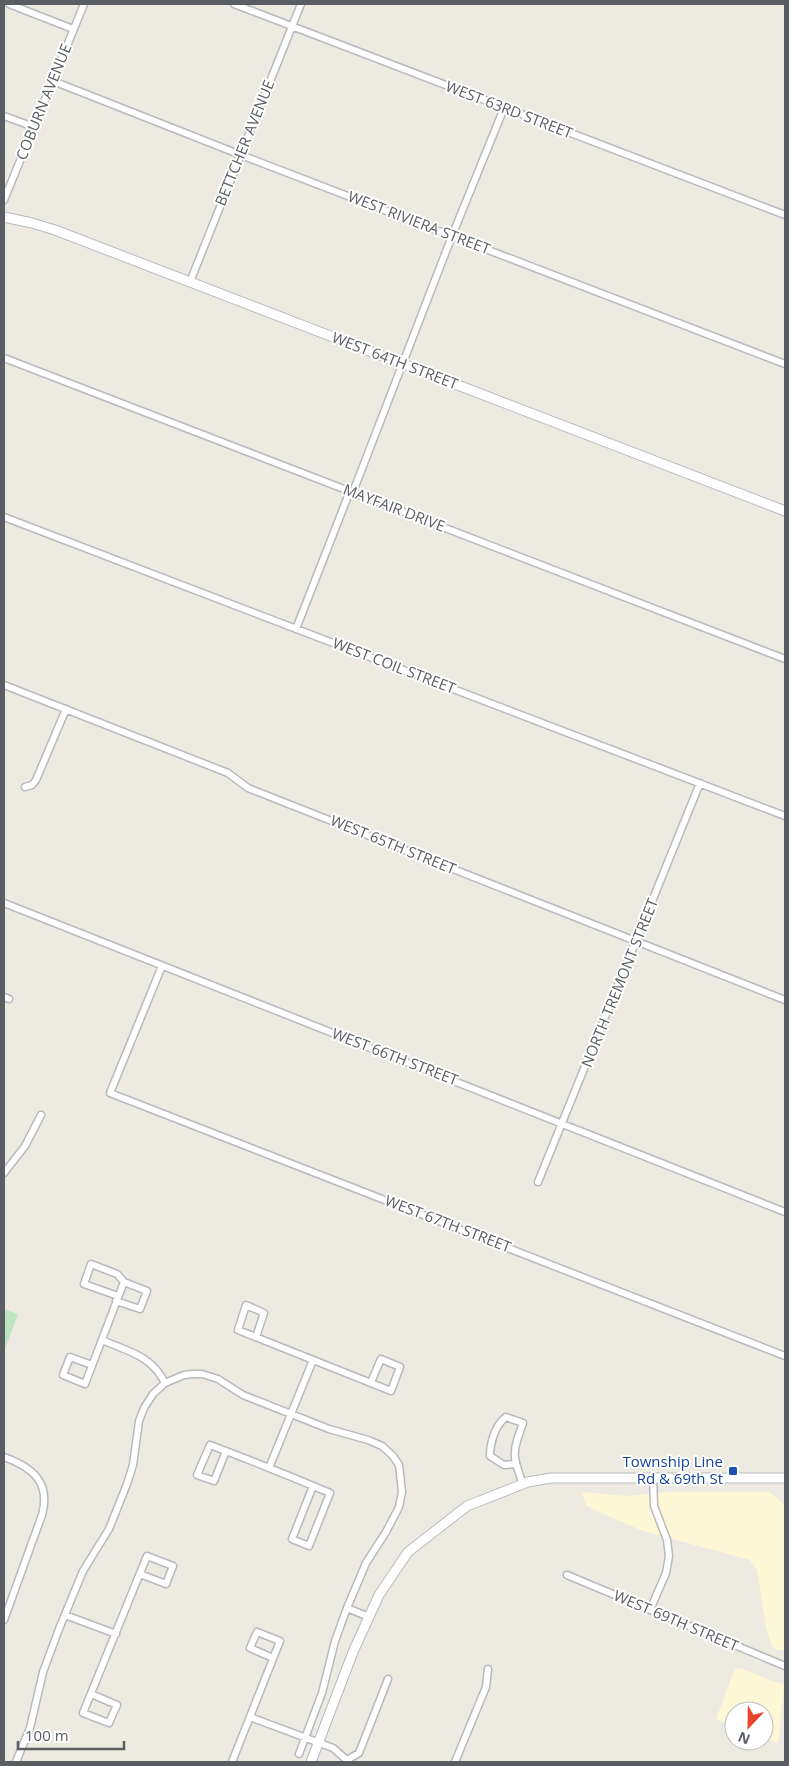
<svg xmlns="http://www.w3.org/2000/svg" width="789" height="1766" font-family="'Open Sans',sans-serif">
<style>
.commercial{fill:#fef7d5}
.green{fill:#bde5bf}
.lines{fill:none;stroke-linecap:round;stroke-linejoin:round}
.street-casing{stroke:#b7b9be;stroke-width:9}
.secondary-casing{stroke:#b7bac0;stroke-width:11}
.street{stroke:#fff;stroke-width:6}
.secondary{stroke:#fff;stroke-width:9}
.transit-dot{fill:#1a4fb4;stroke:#fff;stroke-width:2}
.labels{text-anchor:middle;stroke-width:4;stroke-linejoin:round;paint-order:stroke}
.street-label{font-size:15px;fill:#5a5d62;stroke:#fff}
.transit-label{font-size:15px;fill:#164399;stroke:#fff;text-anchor:end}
</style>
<rect width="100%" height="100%" fill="#edebe1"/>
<path class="commercial" d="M582,1492L626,1496L668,1492H770L785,1506V1650H776L771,1644L766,1627L757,1570L750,1560L640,1530L586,1506Z
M739,1668L784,1685L778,1743L764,1738V1711H734V1726L716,1719L735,1669Z"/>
<path class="green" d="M4,1309L18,1314L4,1352Z"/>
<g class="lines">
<g class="street-casing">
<path id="street" d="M9,4L73,29
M234,4L785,215
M53,81L241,155L785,364
M4,116L34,127
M4,200L84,4
M190,282L301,4
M4,358L785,659
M353,492L452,236L504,108
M4,517L785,816
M296,629L350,491
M4,685L228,773L248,788L785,1000
M25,787L32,785L36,780L66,709
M4,903L785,1212
M162,966L110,1093L785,1356
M4,997L9,999
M4,1173L25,1146L41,1115
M538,1182L700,783
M116,1301L140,1309L147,1291L124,1282L117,1274L91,1264L84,1284L118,1296
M256,1337L264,1313L246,1305L238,1330L391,1391L400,1367L381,1359L371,1382
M102,1340C129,1352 151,1355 165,1383
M92,1365L70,1357L63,1375L85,1384L124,1282
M226,1451L214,1481L197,1475L210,1445C250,1460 290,1476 330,1493L309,1546L292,1539L313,1486
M4,1457C32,1467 51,1482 42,1515L4,1620
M515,1464L504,1465L490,1456C490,1443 495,1425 506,1417L523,1423C512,1453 512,1455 523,1484
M269,1468L313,1360
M567,1575L785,1666
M347,1608L369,1617
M650,1610L666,1573L669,1556L667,1540L654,1506L653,1477
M65,1615L116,1634
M91,1694L117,1705L109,1723L83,1713L147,1556L173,1566L166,1584L140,1574
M250,1717L333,1748L349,1762
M347,1760L359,1753L388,1679
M16,1762L30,1728L43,1672L59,1629L83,1571L109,1529L127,1484L133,1465L139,1421L144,1408L153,1394L165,1383L184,1375L192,1374H202L218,1379L243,1395L329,1429L368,1440L382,1446L393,1456L399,1465L402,1492L399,1507L386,1532L366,1563L347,1608L335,1641L322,1693L299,1754
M232,1762L280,1641L257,1632L250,1648L273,1658
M455,1762L486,1687L488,1669"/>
</g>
<g class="secondary-casing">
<path id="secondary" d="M4,217L32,223L55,230L785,511
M311,1762L353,1652L379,1595L408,1552L467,1506L528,1482L551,1478H785"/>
</g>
<use href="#street" class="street"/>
<use href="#secondary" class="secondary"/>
</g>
<rect class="transit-dot" x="728" y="1466" width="10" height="10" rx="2.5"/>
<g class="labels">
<g class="street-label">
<text transform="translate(44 102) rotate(-68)" y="5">COBURN AVENUE</text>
<text transform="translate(509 110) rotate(21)" y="5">WEST 63RD STREET</text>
<text transform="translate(245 143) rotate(-68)" y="5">BETTCHER AVENUE</text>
<text transform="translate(419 223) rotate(21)" y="5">WEST RIVIERA STREET</text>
<text transform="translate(395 361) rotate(21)" y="5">WEST 64TH STREET</text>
<text transform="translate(394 508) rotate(21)" y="5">MAYFAIR DRIVE</text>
<text transform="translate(394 666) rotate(21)" y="5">WEST COIL STREET</text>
<text transform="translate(393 845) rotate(22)" y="5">WEST 65TH STREET</text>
<text transform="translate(620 983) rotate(-68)" y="5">NORTH TREMONT STREET</text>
<text transform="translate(395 1057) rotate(21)" y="5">WEST 66TH STREET</text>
<text transform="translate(448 1224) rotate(21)" y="5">WEST 67TH STREET</text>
<text transform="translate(676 1621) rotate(23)" y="5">WEST 69TH STREET</text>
</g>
<g class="transit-label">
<text x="723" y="1467">Township Line<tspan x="723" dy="17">Rd &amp; 69th St</tspan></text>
</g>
</g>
<rect width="789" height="1766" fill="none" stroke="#5a5d62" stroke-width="10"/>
<g transform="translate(749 1726) rotate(202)"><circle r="24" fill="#ffffff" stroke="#bdbec0"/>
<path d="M0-4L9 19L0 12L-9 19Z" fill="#ea452a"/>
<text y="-8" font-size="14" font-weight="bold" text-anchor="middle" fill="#5a5d62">N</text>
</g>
<path d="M18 1741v8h106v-8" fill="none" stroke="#5a5d62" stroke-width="2.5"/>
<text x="25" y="1741" font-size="15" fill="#5a5d62" stroke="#ffffff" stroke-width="4" paint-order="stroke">100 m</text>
</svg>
